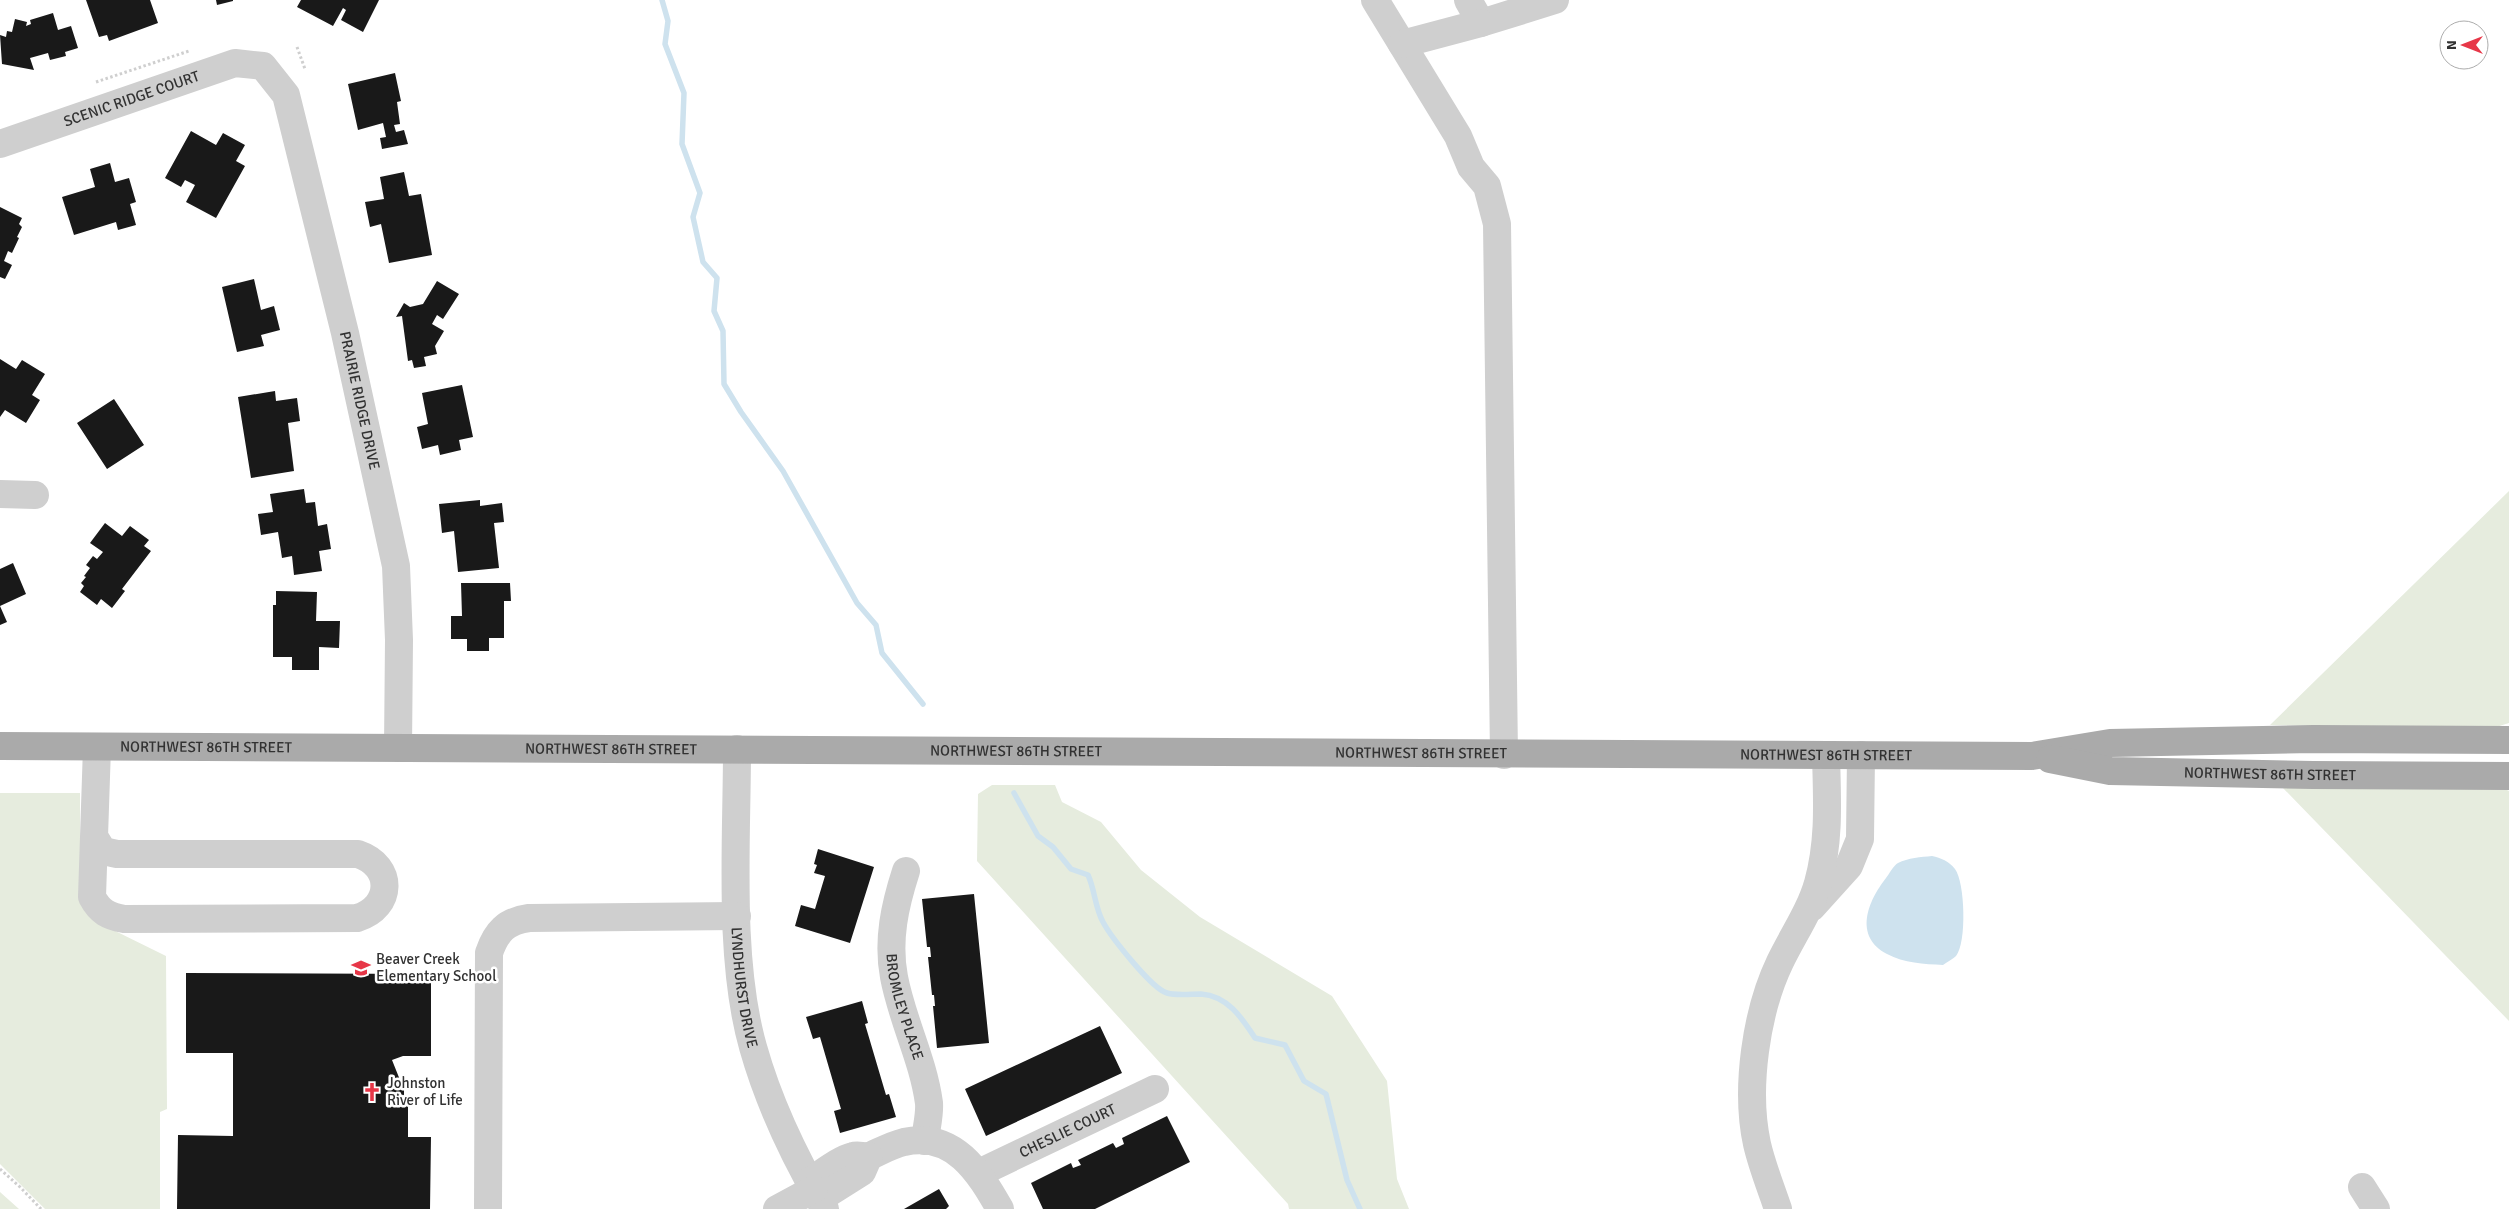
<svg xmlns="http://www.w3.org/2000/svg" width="2509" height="1209" font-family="Signika,sans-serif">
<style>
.green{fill:#e6ecde}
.water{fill:#cee2ee}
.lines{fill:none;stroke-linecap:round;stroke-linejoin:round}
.stream{stroke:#cee2ee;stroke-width:5.5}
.building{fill:#191919}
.path{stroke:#cfcfcf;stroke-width:3;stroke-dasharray:2.5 2.5;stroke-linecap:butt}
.minor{stroke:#cfcfcf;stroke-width:28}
.major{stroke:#aaa;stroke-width:28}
.labels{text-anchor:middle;stroke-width:5;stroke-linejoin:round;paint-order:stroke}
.street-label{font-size:15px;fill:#323232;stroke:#fff}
.poi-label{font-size:15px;fill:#323232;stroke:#fff;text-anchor:start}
</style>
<rect width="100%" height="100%" fill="#fff"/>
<path class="green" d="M2509,491V723L2496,727L2470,728L2270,725Z
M992,785H1055L1062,802L1101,822L1141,870L1200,917L1332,996L1387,1081L1397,1179L1409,1209H1289L1288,1204L977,861L978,794Z
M2282,787L2505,789L2509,791V1021Z
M0,793H80V895L99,923L166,956L167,1109L160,1112V1209H45L0,1164Z
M0,1192L19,1209H0Z"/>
<path class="water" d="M1932,856C1941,858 1949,861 1955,869C1965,882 1967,943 1956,956C1953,959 1947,962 1943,965C1924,964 1904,963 1887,954C1853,936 1868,901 1886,878C1890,873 1893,866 1898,863C1908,858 1921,857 1932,856Z"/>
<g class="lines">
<path class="stream" d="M662,0L668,21L665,44L684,93L682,144L700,193L693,217L703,262L717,278L714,311L723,331L724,384L741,412L783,471L857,603L876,625L882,653L923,704
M1014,793L1038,836L1053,847L1071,869L1088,875C1095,890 1095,908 1103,922C1111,937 1152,989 1167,993C1177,996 1191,994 1201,994C1228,996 1242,1018 1255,1038L1285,1045L1304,1081L1326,1094L1347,1180L1360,1209"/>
</g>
<path class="building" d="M86,0H150L158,23L109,41L107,35L99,37Z
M216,0H233V1L217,5Z
M301,0H379L363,32L341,20L346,10L343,8L333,26L297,7Z
M53,13L58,30L71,26L78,48L65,52L66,56L50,60L48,53L30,58L34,70L2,64L0,35L6,37L7,31L12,32L15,19L27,22L26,26L31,24L30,20Z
M395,73L401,101L397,102L400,124L394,125L396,132L404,130L408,144L382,149L380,138L386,137L383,123L358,130L348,84Z
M191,131L216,145L223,133L245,145L236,161L245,166L216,218L186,202L195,185L185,180L181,187L165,178Z
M110,163L115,182L129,178L136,202L130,204L136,225L118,230L116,222L74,235L62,197L95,187L90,169Z
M404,172L409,196L421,194L432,255L389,263L381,224L370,227L365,202L384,199L380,177Z
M0,207L22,218L19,224L22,227L17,237L19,238L12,253L8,251L4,261L12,265L5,279L0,277Z
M254,279L261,310L274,306L280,330L261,335L264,346L237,352L222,287Z
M437,281L459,294L443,319L437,315L432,324L444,331L435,346L437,354L424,357L426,366L414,368L412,360L408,361L402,316L396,317L404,303L410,307L423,304Z
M0,359L16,369L22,360L45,374L32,395L40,400L26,423L5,410L0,417Z
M462,385L473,437L459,440L461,450L440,455L438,445L422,449L417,427L428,424L422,393Z
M275,391L276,401L297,398L300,421L288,423L294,471L251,478L238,397Z
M114,399L144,445L107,469L77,423Z
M304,489L306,503L315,502L318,526L327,524L331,549L319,551L322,571L294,575L292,556L282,558L278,532L261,535L258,514L273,512L270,494Z
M480,500V506L502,503L504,522L494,523L499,568L458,572L454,531L442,533L439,504Z
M105,523L122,536L130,526L149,540L144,546L151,551L122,589L125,591L112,608L101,599L97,605L80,592L84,586L81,583L86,577L84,576L90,568L86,565L93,556L97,559L103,552L90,543Z
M13,563L26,594L0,606L7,622L0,625V569Z
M461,583H510L511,601H504V638H489V651H467V639H451V616H462Z
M276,591L317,592L316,621H340L339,648L319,647V670H292V657H273V605H276Z
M818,849L874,867L850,943L795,926L801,905L815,909L825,876L814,873L817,865L814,864Z
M974,894L989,1043L937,1048L933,1006H935L934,995H932L928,957H931L930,947H927L922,899Z
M186,973L431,974V1056H403L392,1060L404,1090V1102H408V1137H431L430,1209H177L178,1135L233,1136V1053H186Z
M862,1001L868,1023L865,1024L886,1095L889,1094L896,1117L840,1133L834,1111L841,1109L820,1037L813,1039L806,1017Z
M1100,1026L1122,1073L986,1136L965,1089Z
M1167,1116L1190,1162L1095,1209H1043L1031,1183L1071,1163L1073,1168L1081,1165L1078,1160L1113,1143L1116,1148L1124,1144L1122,1138Z
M939,1189L949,1206L946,1209H904Z"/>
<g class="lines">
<path class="path" d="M297,47L305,69
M96,82L189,51
M0,1169L20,1187L41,1209"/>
<g class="minor">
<path d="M1375,0L1458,136L1471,167L1487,186L1497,224L1504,755"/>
<path d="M1468,0L1481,23L1555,0"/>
<path d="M1402,44L1481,23"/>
<path id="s1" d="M0,144L235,63L263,66L286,95L345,333L396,566L399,640L398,748"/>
<path d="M0,494L35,495"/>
<path id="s2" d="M737,749C737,841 728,959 753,1047C769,1104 795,1158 825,1209"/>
<path d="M95,838L103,851L117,854H358C394,866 393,907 357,918L124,919C108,916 100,912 92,897L97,747"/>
<path id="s3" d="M906,871C895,905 887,940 894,977C902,1020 923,1059 929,1103C930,1115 926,1129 925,1141"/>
<path d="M1812,907L1849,866L1860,839L1861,755"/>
<path id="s4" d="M979,1173L1155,1089"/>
<path d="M810,1181C823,1173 838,1160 853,1156C859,1154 866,1158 872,1155C883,1150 892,1145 904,1142C954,1131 979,1172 1000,1209"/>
<path d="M2362,1187L2376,1209"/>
<path d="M819,1199L862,1172L869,1156"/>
<path d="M488,1209L489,953C496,932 506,921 529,918L737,916"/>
<path d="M777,1209L814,1189"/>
<path d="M1778,1209C1771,1188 1762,1166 1757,1144C1745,1089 1756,1012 1780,962C1793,935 1810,911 1818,883C1830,840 1827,798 1826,755"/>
</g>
<g class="major">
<path id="s5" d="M0,746L2032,756L2110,743L2313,739L2509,740"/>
<path id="s6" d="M2050,759L2110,771L2313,775L2509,776"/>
</g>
</g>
<defs>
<g id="school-bare" transform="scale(1.5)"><path d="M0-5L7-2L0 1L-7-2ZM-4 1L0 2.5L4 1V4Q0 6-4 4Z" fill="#e73748" stroke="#fff" stroke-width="2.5" paint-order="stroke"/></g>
<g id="church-bare" transform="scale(1.5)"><path d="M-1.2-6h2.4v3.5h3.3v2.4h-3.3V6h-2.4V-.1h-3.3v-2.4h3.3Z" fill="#e73748" stroke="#fff" stroke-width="2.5" paint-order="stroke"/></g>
</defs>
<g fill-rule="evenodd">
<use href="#school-bare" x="361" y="968"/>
<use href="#church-bare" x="372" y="1092"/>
</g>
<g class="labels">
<g class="street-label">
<text dy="5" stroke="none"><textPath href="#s1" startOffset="139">SCENIC RIDGE COURT</textPath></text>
<text dy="5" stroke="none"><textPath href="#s1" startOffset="628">PRAIRIE RIDGE DRIVE</textPath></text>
<text dy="5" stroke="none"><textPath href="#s5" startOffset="206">NORTHWEST 86TH STREET</textPath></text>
<text dy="5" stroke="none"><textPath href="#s5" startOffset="611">NORTHWEST 86TH STREET</textPath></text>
<text dy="5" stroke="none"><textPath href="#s5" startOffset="1016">NORTHWEST 86TH STREET</textPath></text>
<text dy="5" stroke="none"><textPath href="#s5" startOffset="1421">NORTHWEST 86TH STREET</textPath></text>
<text dy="5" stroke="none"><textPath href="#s5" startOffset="1826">NORTHWEST 86TH STREET</textPath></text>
<text dy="5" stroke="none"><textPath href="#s6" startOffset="221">NORTHWEST 86TH STREET</textPath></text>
<text dy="5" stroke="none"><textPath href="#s2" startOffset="239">LYNDHURST DRIVE</textPath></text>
<text dy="5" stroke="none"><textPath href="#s3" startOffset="139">BROMLEY PLACE</textPath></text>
<text dy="5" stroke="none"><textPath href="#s4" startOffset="98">CHESLIE COURT</textPath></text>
</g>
<g class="poi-label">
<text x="376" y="964">Beaver Creek<tspan x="376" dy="17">Elementary School</tspan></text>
<text x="387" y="1088">Johnston<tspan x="387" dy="17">River of Life</tspan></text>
</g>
</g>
<g transform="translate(2464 45) rotate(270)"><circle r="24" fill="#ffffff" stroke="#adadad"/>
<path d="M0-4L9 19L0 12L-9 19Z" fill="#e73748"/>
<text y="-8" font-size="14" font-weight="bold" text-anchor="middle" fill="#323232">N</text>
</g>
</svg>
